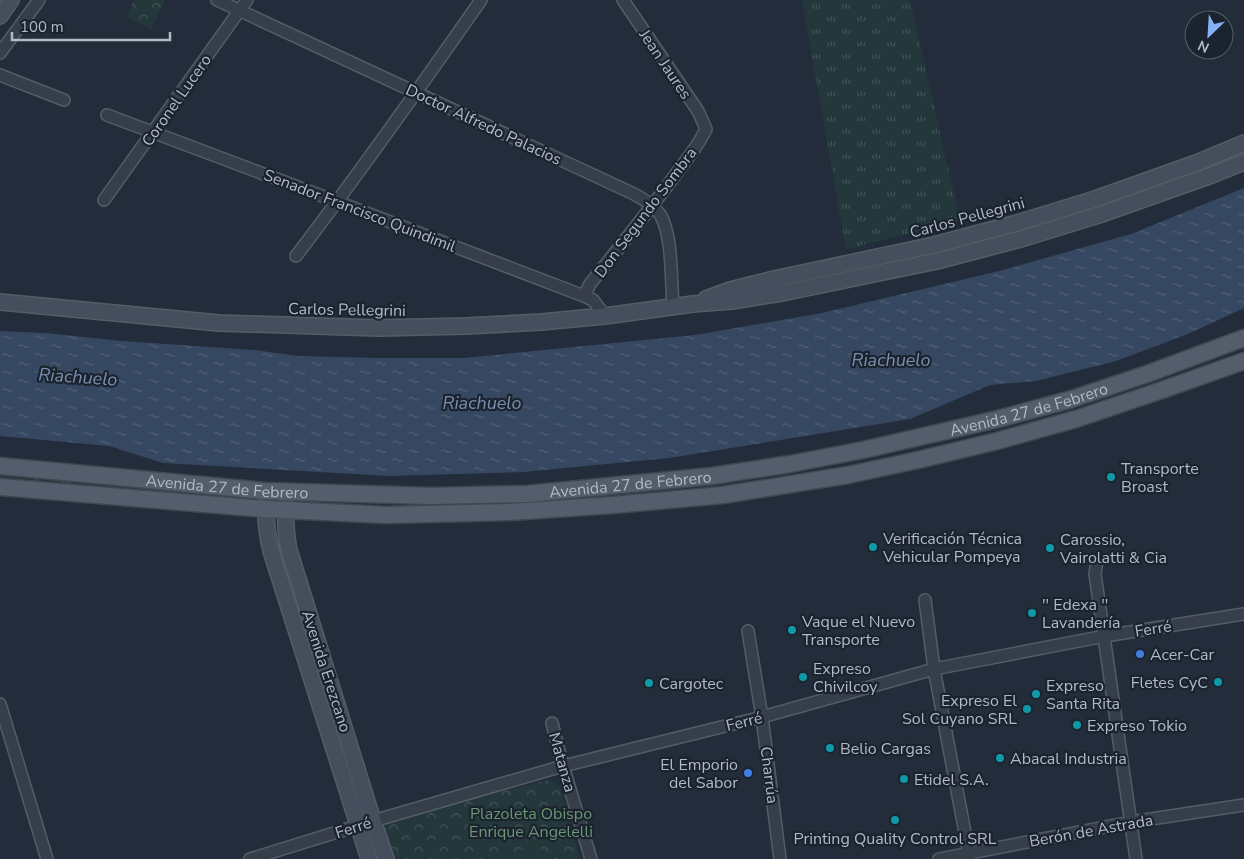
<svg xmlns="http://www.w3.org/2000/svg" width="1244" height="859" font-family="'Nunito Sans',sans-serif">
<style>
.grass{fill:url(#grass-tufts)}
.park{fill:url(#park-crowns)}
.pitch{fill:#24383b}
.water{fill:url(#water-ripples)}
.lines{fill:none;stroke-linecap:round;stroke-linejoin:round}
.street-casing{stroke:#545c68;stroke-width:14}
.secondary-casing{stroke:#545c68;stroke-width:18}
.primary-casing{stroke:#3f4753;stroke-width:19}
.street{stroke:#363e4a;stroke-width:11}
.secondary{stroke:#444e5d;stroke-width:15}
.primary{stroke:#545d6b;stroke-width:16}
.culture-dot{fill:#0f9aa8;stroke:#1b232f;stroke-width:2}
.shop-dot{fill:#3f7fe0;stroke:#1b232f;stroke-width:2}
.labels{text-anchor:middle;stroke-width:4.5;stroke-linejoin:round;paint-order:stroke}
.street-label{font-size:16px;fill:#b1b9c6;stroke:#1b232f}
.poi-label{font-size:16px;fill:#b1b9c6;stroke:#1b232f;text-anchor:start}
.park-label{font-size:16px;fill:#699773;stroke:#1b232f}
.water-label{font-size:18px;font-style:italic;fill:#7a8fae;stroke:#1b232f}
</style>
<defs>
<pattern id="grass-tufts" width="24" height="20" patternUnits="userSpaceOnUse" patternTransform="scale(1.25)"><rect width="24" height="20" fill="#24383b"/><path d="M3 7l-1-3M5 7V3M7 7l1-3M15 17l-1-3M17 17v-4M19 17l1-3" fill="none" stroke="#415356"/></pattern>
<pattern id="park-crowns" width="20" height="18" patternUnits="userSpaceOnUse" patternTransform="scale(1.25)"><rect width="20" height="18" fill="#24383b"/><path d="M2 6a3 3 0 1 1 6 0M12 15a3 3 0 1 1 6 0" fill="none" stroke="#415356"/></pattern>
<pattern id="water-ripples" width="26" height="14" patternUnits="userSpaceOnUse" patternTransform="scale(1.25)"><rect width="26" height="14" fill="#364861"/><path d="M2 4q2-2 4 0t4 0M15 11q2-2 4 0t4 0" fill="none" stroke="#516076"/></pattern>
</defs>
<rect width="100%" height="100%" fill="#222c3a"/>
<path class="grass" d="M802,0H910L960,221L846,249Z
M0,471L249,497L248,501L0,482Z"/>
<path class="park" d="M134,0H165L151,29L126,17Z
M549,780L560,786L580,859H393L383,830L389,819Z"/>
<path class="pitch" d="M540,846L544,859H489Z"/>
<path class="water" d="M1244,188V308L1188,334L1116,361L1036,381L990,385L910,419L669,458L523,472L389,476L163,463L109,446L0,436V331L45,333L122,341L254,350L299,356L379,358H464L695,335L822,313L999,271L1131,234Z"/>
<g class="lines">
<g class="street-casing">
<path id="street" d="M217,0L634,194C644,199 652,205 659,213C673,232 671,283 673,308
M0,53L39,0
M0,75L64,100
M107,115L338,202L584,296L593,300L605,316
M104,200L247,0
M296,256C360,172 421,86 481,0
M584,296L590,284C619,248 648,212 676,174C686,160 699,145 706,129L698,111L623,0
M1097,561L1095,574L1136,859
M925,600L934,669L970,859
M748,631L762,717L780,859
M0,704L47,859
M552,723L563,766L591,859
M250,859L373,821L563,766L762,717L934,669L1105,636L1244,614
M939,859L1131,822L1244,805"/>
</g>
<g class="secondary-casing">
<path id="secondary" d="M0,16L11,0
M706,299L730,290L774,279L934,245L1017,223L1095,199L1196,163L1244,143
M0,302L219,323L378,328L466,326L541,322L605,316L693,304L732,301L782,293L937,261L1021,239L1099,215L1212,175L1244,162
M265,491C265,512 266,531 271,551L369,859
M286,492C285,512 285,531 289,550L373,821L386,859"/>
</g>
<g class="primary-casing">
<g id="primary">
<path id="s1" d="M0,466L265,491L432,496L527,494L712,476L790,464L863,450L998,419L1072,399L1147,374L1244,338"/>
<path d="M0,487L265,509L386,515L510,512L613,505L723,495L848,475L918,460L997,441L1076,419L1165,389L1244,361"/>
</g>
</g>
<use href="#street" class="street"/>
<use href="#secondary" class="secondary"/>
<use href="#primary" class="primary"/>
</g>
<g class="culture-dot">
<circle cx="1111" cy="477" r="5"/>
<circle cx="873" cy="547" r="5"/>
<circle cx="1050" cy="548" r="5"/>
<circle cx="1032" cy="613" r="5"/>
<circle cx="792" cy="630" r="5"/>
<circle cx="803" cy="677" r="5"/>
<circle cx="1218" cy="682" r="5"/>
<circle cx="649" cy="683" r="5"/>
<circle cx="1036" cy="694" r="5"/>
<circle cx="1027" cy="709" r="5"/>
<circle cx="1077" cy="725" r="5"/>
<circle cx="830" cy="748" r="5"/>
<circle cx="1000" cy="758" r="5"/>
<circle cx="904" cy="779" r="5"/>
<circle cx="895" cy="820" r="5"/>
</g>
<g class="shop-dot">
<circle cx="1140" cy="654" r="5"/>
<circle cx="748" cy="773" r="5"/>
</g>
<g class="labels">
<g class="street-label">
<text transform="translate(666 64) rotate(56)" y="6">Jean Jaures</text>
<text transform="translate(176 100) rotate(-55)" y="6">Coronel Lucero</text>
<text transform="translate(484 124) rotate(25)" y="6">Doctor Alfredo Palacios</text>
<text transform="translate(360 210) rotate(21)" y="6">Senador Francisco Quindimil</text>
<text transform="translate(645 212) rotate(-53)" y="6">Don Segundo Sombra</text>
<text transform="translate(967 217) rotate(-15)" y="6">Carlos Pellegrini</text>
<text transform="translate(347 309) rotate(1)" y="6">Carlos Pellegrini</text>
<text dy="6" stroke="none"><textPath href="#s1" startOffset="1038">Avenida 27 de Febrero</textPath></text>
<text dy="6" stroke="none"><textPath href="#s1" startOffset="632">Avenida 27 de Febrero</textPath></text>
<text dy="6" stroke="none"><textPath href="#s1" startOffset="228">Avenida 27 de Febrero</textPath></text>
<text transform="translate(1153 628) rotate(-9)" y="6">Ferré</text>
<text transform="translate(327 671) rotate(72)" y="6">Avenida Erezcano</text>
<text transform="translate(744 721) rotate(-14)" y="6">Ferré</text>
<text transform="translate(563 762) rotate(74)" y="6">Matanza</text>
<text transform="translate(770 775) rotate(83)" y="6">Charrúa</text>
<text transform="translate(353 827) rotate(-18)" y="6">Ferré</text>
<text transform="translate(1091 830) rotate(-10)" y="6">Berón de Astrada</text>
</g>
<g class="poi-label">
<text x="1121" y="474">Transporte<tspan x="1121" dy="18">Broast</tspan></text>
<text x="883" y="544">Verificación Técnica<tspan x="883" dy="18">Vehicular Pompeya</tspan></text>
<text x="1060" y="545">Carossio,<tspan x="1060" dy="18">Vairolatti &amp; Cia</tspan></text>
<text x="1042" y="610">'' Edexa ''<tspan x="1042" dy="18">Lavandería</tspan></text>
<text x="802" y="627">Vaque el Nuevo<tspan x="802" dy="18">Transporte</tspan></text>
<text x="1150" y="660">Acer-Car</text>
<text x="813" y="674">Expreso<tspan x="813" dy="18">Chivilcoy</tspan></text>
<text x="1208" y="688" text-anchor="end">Fletes CyC</text>
<text x="659" y="689">Cargotec</text>
<text x="1046" y="691">Expreso<tspan x="1046" dy="18">Santa Rita</tspan></text>
<text x="1017" y="706" text-anchor="end">Expreso El<tspan x="1017" dy="18">Sol Cuyano SRL</tspan></text>
<text x="1087" y="731">Expreso Tokio</text>
<text x="840" y="754">Belio Cargas</text>
<text x="1010" y="764">Abacal Industria</text>
<text x="738" y="770" text-anchor="end">El Emporio<tspan x="738" dy="18">del Sabor</tspan></text>
<text x="914" y="785">Etidel S.A.</text>
<text x="895" y="844" text-anchor="middle">Printing Quality Control SRL</text>
</g>
<g class="park-label">
<text x="531" y="819">Plazoleta Obispo<tspan x="531" dy="18">Enrique Angelelli</tspan></text>
</g>
<g class="water-label">
<text x="891" y="366">Riachuelo</text>
<text transform="translate(78 377) rotate(4)" y="6">Riachuelo</text>
<text x="482" y="409">Riachuelo</text>
</g>
</g>
<g transform="translate(1209 35) rotate(205)"><circle r="24" fill="#1b232f" stroke="#575f6b"/>
<path d="M0-4L9 19L0 12L-9 19Z" fill="#87b1f6"/>
<text y="-8" font-size="14" font-weight="bold" text-anchor="middle" fill="#b1b9c6">N</text>
</g>
<path d="M12 32v8h158v-8" fill="none" stroke="#b1b9c6" stroke-width="2.5"/>
<text x="20" y="32" font-size="15" fill="#b1b9c6" stroke="#1b232f" stroke-width="4" paint-order="stroke">100 m</text>
</svg>
